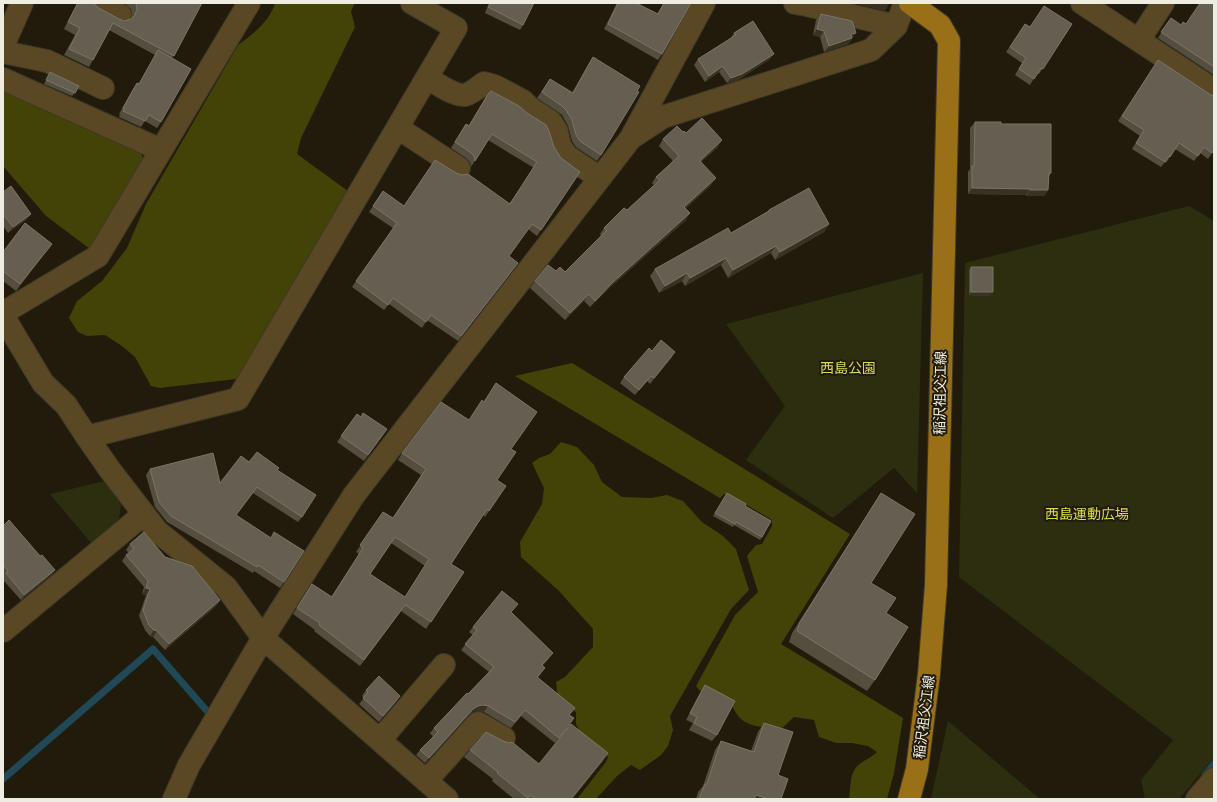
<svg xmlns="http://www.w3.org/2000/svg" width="1217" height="802" font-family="Cabin,'Noto Sans JP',sans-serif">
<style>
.green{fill:#2d2e0f}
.forest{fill:#424306}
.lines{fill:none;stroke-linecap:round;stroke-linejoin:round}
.stream{stroke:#204857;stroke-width:7}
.minor-casing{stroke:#3e382a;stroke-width:24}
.major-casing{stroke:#3e382a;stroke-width:24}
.minor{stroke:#5a4723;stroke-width:22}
.major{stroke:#997018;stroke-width:22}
.wall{fill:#544e3e;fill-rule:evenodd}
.shaded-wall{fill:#383223}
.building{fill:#645f50;stroke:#7a7567;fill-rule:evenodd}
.labels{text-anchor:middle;stroke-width:4;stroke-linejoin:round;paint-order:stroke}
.park-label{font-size:14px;fill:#d9dc4f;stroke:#211b0c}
.street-label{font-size:14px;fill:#efece2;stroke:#211b0c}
</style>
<rect width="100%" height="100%" fill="#211b0c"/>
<path class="green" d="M1189,206L1214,221V758L1179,799H1145L1141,780L1173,740L959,577L965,263Z
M923,273L917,493L894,468L833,518L746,460L785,406L726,324Z
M105,481L121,505L119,519L91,543L50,494Z
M948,721L1040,799H931Z"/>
<path class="forest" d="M275,3H355L351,11L355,27L301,138L297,154L352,194L244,378L160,388L151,386L135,357L122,346L105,335L87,336L78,332L69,318L77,301L102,281L127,248L146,204L238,45C253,34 270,21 275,3Z
M3,91L140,149L144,162L90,249L46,216L3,166Z
M572,363L850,534L781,644L903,718L894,773L887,799H849C851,787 849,770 861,763C867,759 872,757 877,752L868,746L852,743H836L819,737L814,720L794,717L781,729C760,726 741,729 732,705L699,690L696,686L735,615L758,592L747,556L756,545L762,544L772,526V520L728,494H724L720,498L515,376Z
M561,442L577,447L594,465L602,482L622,497L651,498L667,495L683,501L702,522L723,536L736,549L749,590L731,609L670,716L673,730L668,746L661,755L640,770L631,765L617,776L596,799H577L606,762L608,757L580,732L576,724V712L558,699L556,682L565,677L593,647V629L559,591L521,557L520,542L542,504L544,488L532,463L539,458L550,454Z"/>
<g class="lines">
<path class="stream" d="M1205,775L1214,764
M3,779L153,649L207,711"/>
<g class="minor-casing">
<path id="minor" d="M99,3L120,15
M795,3L807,5L896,26
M1082,3L1214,90
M1139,40L1163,3
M3,46L22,3
M3,52L47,61L103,88
M427,78C436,83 454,96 465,95C472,93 478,88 484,83L495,86L523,101L530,108L551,122L557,132L560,146L567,156L600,178
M3,79L161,150
M398,128L459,168
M632,136L704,3
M3,313L98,256L249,3
M3,316L43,383L66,405L87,437L110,470L157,531L226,587L263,638L447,799
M87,437L238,399L456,28L412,3
M3,631L144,514
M380,740L444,665
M426,781L478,723L504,738
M174,799L189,765L263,638L354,495L631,138L663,117L871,50L896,26L905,3
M1197,799L1214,779"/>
</g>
<g class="major-casing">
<path id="major" d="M909,799L917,769L929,674L936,585L949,41L940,25L910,3"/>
</g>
<use href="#minor" class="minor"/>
<use href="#major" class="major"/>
</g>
<path class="wall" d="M77,3H94L97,7L119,19L124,21L131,19L132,15L131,9L124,3H202L172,58L161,122L157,128L145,121L141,127L119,117L120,114H119L133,89L137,83L139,84L155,55L109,30L93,60L89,67L64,55L75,35L64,29Z
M489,3H534L523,25L520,30L485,13Z
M617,3H636L657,14L664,3H691L662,54L658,60L604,29Z
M1214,3V75L1158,38L1167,23L1181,25L1186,24Z
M821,14L856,33L848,44L824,52L820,37L813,35L816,20Z
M1025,24L1030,27L1072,24L1039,74L1037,73L1030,85L1015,75L1022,63L1006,52Z
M734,33L770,59L738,80L727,83L719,72L705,82L694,65L698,59L730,39Z
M593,57L637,91L601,155L597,161L576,147L572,141L568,126L562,115L558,112L537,98L550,79L572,93L589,63Z
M1154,66L1211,95L1214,150L1208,159L1200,153L1194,161L1175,149L1166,163L1165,162L1161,167L1132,149L1140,136L1118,121Z
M50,72L75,93L72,96L44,84Z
M488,94L554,147L561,158L580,172L537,236L528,229L509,256L514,268L458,341L427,320L422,328L389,304L384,310L352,287L393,228L369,212L383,191L404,206L456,173L509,204L534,168L488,140L471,167L470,162L466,158L451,148L466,124L469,125Z
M975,122L1001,124L1051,173L1049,176L1048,190L1044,196H1026V195L968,194V172L970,169V128Z
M683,132L718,147L701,162L711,185L686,208V220L607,290L590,307L584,301L565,320L530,288L535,281L556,271L565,272L601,236L600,234L604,228L627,210L654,185L652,183L656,177L673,161L659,146L663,139Z
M3,192L31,214L26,220L8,233L3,226Z
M769,210L829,224L824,232L775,260L771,253L728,278L721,265L685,286L682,281L659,293L650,276L655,269L731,233L767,212Z
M47,250L16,291L3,281V252Z
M971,267L990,296L969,295V270Z
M652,351L672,357L650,384L647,381L635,395L620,383L624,377Z
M357,414L361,417L387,429L364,461L337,442Z
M511,449L497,480L489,511L485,517L483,515L451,564L464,572L426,629L401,611L360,666L314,631L315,630L293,614L312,584L331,597L359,554L356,552L383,512L393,518L421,475L398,460L402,453ZM391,543L425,566L405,597L370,574Z
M249,462L277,470L302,517L298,522L253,493L236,515L284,582L280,588L254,571L253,573L167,522L155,507L146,475L150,469L220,483Z
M727,493L745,506L762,537L760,540L734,525L733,527L713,516Z
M881,493L871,583L886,613L875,680L867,691L789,642L792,633L874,504Z
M3,526L40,556L55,570L51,575L21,600L3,580V577L4,576L3,574Z
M130,544L165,557L220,600L216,606L165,650L153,637L150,636L145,630L139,616L146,595L142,594L144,587L122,561L126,555L129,553L126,550Z
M511,613L549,658L543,665L541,674L538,678L570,715L574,718L555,743L521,716L511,728L484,712L479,711H474L469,715L425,763L416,755L420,750L433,737L430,733L434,728L468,694L489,672L461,650L473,635L469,632L473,627Z
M705,685L717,735L712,741L689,730L693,723L686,720L701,691Z
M366,690L400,696L396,702L379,722L359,704L364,698L362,696Z
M764,723L778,775L781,799H696L698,792L703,786L715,750L721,741L751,751L758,732Z
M470,750L539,764L603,761L572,799H514L492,781L493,779L464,757Z"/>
<path class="shaded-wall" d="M853,3H884L889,4L885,11Z
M817,29L824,31L820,37L813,35Z
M856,33L848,44L824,52L829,46L851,34Z
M774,54L770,59L738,80L727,83L731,78Z
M723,66L719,72L705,82L709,76Z
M722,140L718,147L695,167L700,161Z
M716,178L711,185L680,213L684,207Z
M972,188L1030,189L1026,195L968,194Z
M1030,190H1048L1044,196H1026Z
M690,213L686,220L607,290L590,307L595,301L612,283Z
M31,214L26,220L8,233L13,227Z
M829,224L824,232L775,260L780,252Z
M776,246L771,253L728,278L733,270Z
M726,258L721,265L685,286L690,278Z
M687,273L682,281L659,293L665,286Z
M971,292H993L990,296L969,295Z
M589,294L584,301L565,320L570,313Z
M675,352L672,357L650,384L654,378Z
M55,570L51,575L21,600L24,595Z
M146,588L150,589L146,595L142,594Z
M220,600L216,606L165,650L169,644Z
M154,630L157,631L153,637L150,636Z
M545,668L541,674L533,683L537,677Z
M400,696L396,702L379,722L383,716Z
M483,705L488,706L484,712L479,711H474L469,715L425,763L429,758L473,709L478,706Z
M608,753L603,761L572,799H571Z
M756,795L768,799H753Z"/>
<path class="building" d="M78,3H94L97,7L119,19L124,21L131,19L135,15L137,9L136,3H202L174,56L113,23L93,60L69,49L80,28L68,22Z
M491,3H534L523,25L488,7Z
M618,3H636L658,14L664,3H691L662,54L608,24Z
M1200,3H1214V67L1161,32L1171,18L1181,25L1183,22L1186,24Z
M1044,6L1072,24L1043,69L1041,68L1034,79L1019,69L1026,58L1010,47L1025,24L1030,27Z
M821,14L852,21L856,33L851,34L852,38L829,46L824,31L817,29Z
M753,21L774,54L742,74L731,78L723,66L709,76L698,59L736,35L734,33Z
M158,50L191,69L161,122L149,115L145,121L123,111L125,108H123L137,83L139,84Z
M593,57L640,86L637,91L639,92L601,155L580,141L576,135L572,120L566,110L562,106L542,92L550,79L573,93Z
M1158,60L1211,95L1214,96V150L1212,153L1204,147L1198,156L1179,143L1170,157L1169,156L1165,162L1136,143L1144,130L1122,116Z
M50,72L79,86L75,93L46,80Z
M491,91L519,106L527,113L546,125L549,131L554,147L561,158L580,172L541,230L532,224L509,256L518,263L461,336L431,315L426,322L393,298L388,305L356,281L397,223L373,206L383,191L404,206L435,160L456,173L462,175L468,174L510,204L537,162L492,134L475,161L474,156L470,152L455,142L466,124L469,126L488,94Z
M702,118L722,140L700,161L716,178L684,207L690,213L612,283L595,301L589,294L570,313L535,281L548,265L556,271L560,267L565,272L607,230L604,228L624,208L627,210L660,180L656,177L679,156L663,139L677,126L683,132L684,131L686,133Z
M975,122H1001V124H1051V173H1049L1048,190H1030V189L972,188V166H974Z
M11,186L31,214L13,227L3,214V192Z
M809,188L829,224L780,252L776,246L733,270L726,258L690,278L687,273L665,286L655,269L728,228L731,233L769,211V210Z
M25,223L52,244L20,284L3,271V252Z
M971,267H993V292H971Z
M661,340L675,352L654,378L651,376L639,390L624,377L649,348L652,351Z
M496,383L537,412L511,449L516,452L497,480L506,486L489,511L487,509L451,564L464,572L431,622L405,605L364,660L319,625L320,623L297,608L312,584L332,597L363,548L360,545L383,512L393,518L426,469L402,453L441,402L469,420L482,400L484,402ZM395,537L429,559L405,597L370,574Z
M363,413L387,429L368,455L341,436L357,414L361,417Z
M257,452L279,468L277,470L316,495L302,517L257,487L236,515L271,538L274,532L304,551L284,582L258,565L257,567L171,516L159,502L150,469L213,453L220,483L241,456L249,462Z
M727,493L746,504L745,506L771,521L762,537L736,522L735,524L715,513Z
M881,493L915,514L871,583L896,598L886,613L908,627L875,680L797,631L800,622Z
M9,520L40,556L42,555L55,570L24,595L6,573L8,571L3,565V526Z
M144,532L165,557L192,566L220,600L169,644L157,631L154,630L149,625L143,610L150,589L146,588L148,581L126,555L134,549L130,544Z
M502,591L518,604L511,612L553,653L542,665L545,668L537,677L575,708L569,715L574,718L559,738L525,710L515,722L488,706L483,705L478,706L473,709L429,758L420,750L438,732L434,728L467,693L468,694L494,667L465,644L477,630L473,627Z
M379,676L400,696L383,716L363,698L368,692L366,690Z
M705,685L735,701L717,735L694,723L697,717L690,713Z
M764,723L793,732L778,775L788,779L781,799H768L756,795L754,799H699L705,784H707L721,741L754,752Z
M571,724L608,753L571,799H536L530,795L528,798L497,773L498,772L470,750L486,732L503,741L509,743L512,742L539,764Z"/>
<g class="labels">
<g class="park-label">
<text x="848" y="373">西島公園</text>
<text x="1087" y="519">西島運動広場</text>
</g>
<g class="street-label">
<text transform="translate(940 393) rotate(-89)" y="5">稲沢祖父江線</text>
<text transform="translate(924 717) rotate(-83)" y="5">稲沢祖父江線</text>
</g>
</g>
<rect width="1217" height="802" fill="none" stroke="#efece2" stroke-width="8"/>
</svg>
